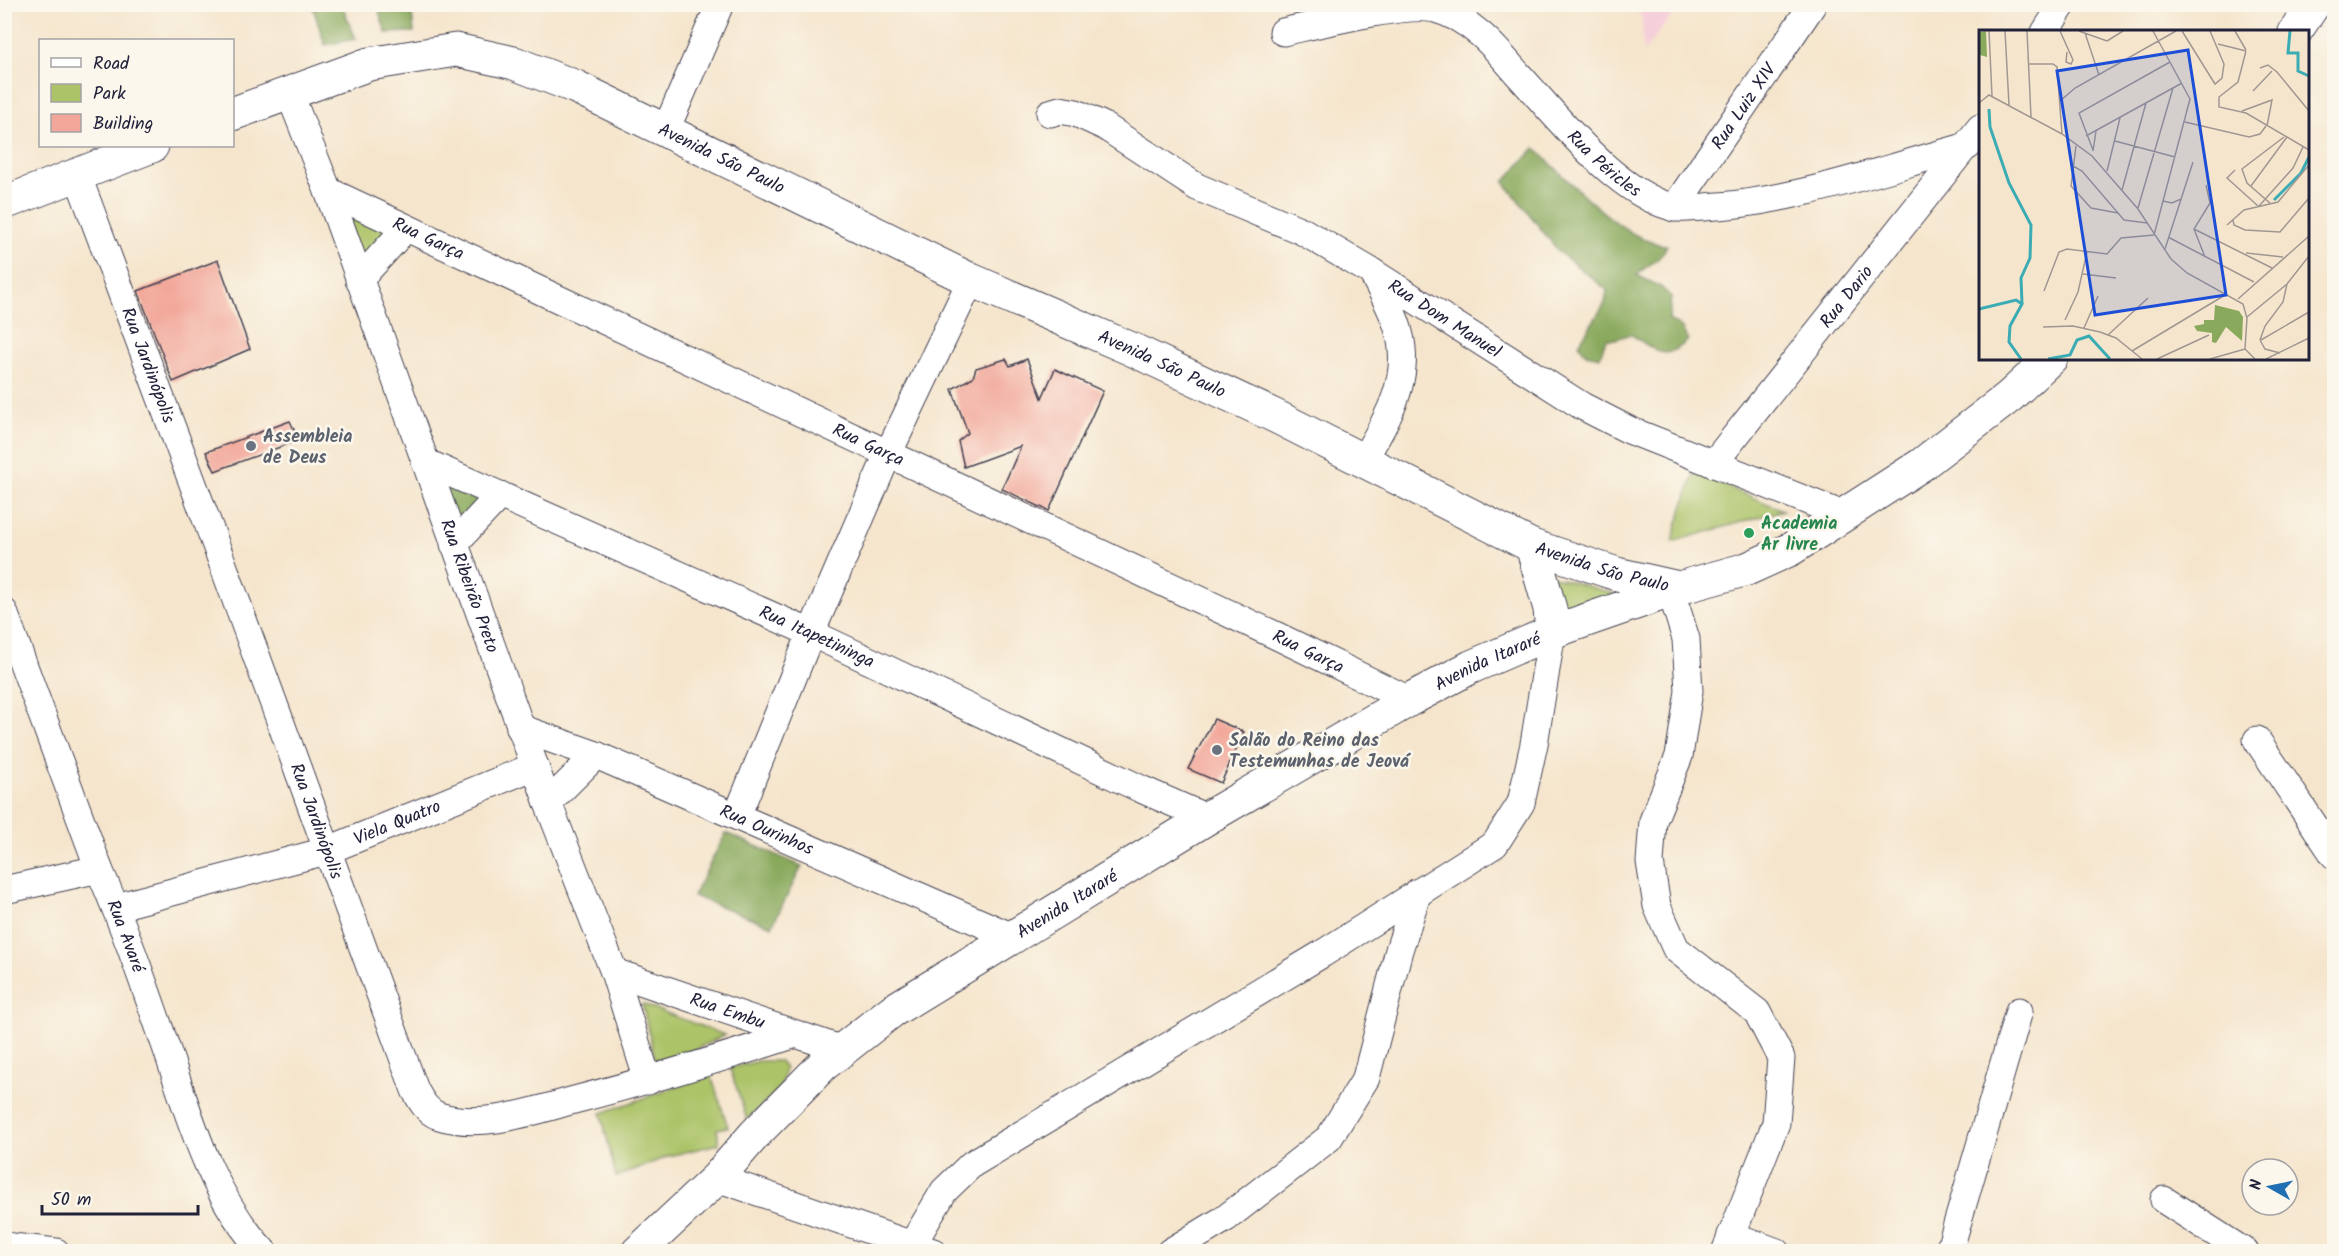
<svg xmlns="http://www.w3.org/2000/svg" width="2339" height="1256" font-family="Kalam,sans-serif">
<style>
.built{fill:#f5cfda}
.green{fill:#acc368;stroke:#677252;stroke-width:1.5}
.forest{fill:#89a95c;stroke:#56664c;stroke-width:1.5}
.building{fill:#f2a79a}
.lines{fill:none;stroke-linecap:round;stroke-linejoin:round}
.minor-casing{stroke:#423f51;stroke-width:29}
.major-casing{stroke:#423f51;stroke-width:35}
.minor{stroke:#fff;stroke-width:27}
.major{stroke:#fff;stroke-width:33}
.worship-dot{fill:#6b7280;stroke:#fbf7ec;stroke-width:2}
.leisure-dot{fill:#2e9e5b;stroke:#fbf7ec;stroke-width:2}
.labels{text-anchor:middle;stroke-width:5;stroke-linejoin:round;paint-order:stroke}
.street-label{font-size:18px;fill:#22223b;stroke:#fbf7ec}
.worship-label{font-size:18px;font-weight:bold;fill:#5b616d;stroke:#fbf7ec;text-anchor:start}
.leisure-label{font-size:18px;font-weight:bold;fill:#27864d;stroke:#fbf7ec;text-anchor:start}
.inset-river{fill:none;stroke:#3bacb4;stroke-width:3}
.inset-road{fill:none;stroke:#a19792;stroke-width:1.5}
.view{fill:#1d4ed8;fill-opacity:0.15;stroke:#1d4ed8;stroke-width:3}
.inset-edge{fill:none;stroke:#22223b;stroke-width:3}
</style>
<rect width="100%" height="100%" fill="#fbf7ec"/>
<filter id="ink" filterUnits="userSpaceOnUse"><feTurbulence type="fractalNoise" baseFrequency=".0167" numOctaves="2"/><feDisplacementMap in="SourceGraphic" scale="12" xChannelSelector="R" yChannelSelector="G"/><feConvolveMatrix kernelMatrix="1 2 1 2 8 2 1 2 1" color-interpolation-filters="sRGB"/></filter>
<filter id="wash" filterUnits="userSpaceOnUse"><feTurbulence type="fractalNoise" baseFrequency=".008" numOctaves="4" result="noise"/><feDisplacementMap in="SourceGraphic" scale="24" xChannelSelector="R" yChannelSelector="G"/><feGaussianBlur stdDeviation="1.35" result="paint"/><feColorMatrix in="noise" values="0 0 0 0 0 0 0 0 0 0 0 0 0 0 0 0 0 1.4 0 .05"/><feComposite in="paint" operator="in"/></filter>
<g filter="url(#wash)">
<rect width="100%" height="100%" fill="#f5e5cc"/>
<path class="built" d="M1631,5H1681L1643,52L1642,17Z"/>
<path class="green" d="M339,203L401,229L360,274Z
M1694,473L1783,510L1672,542Z
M1547,575L1615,594L1563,620Z
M642,1004L725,1035L657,1068Z
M758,1061H780L785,1068L781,1087L747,1120L730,1068Z
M711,1075L728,1127L717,1129L719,1144L669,1156L616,1177L601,1113Z"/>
<path class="forest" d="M312,5H342L356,39L325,45Z
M377,5H411L414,32L386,33Z
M1535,148C1563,175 1628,246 1667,245C1661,261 1649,263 1637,275L1661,287L1671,297L1669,320L1681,327L1688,340C1663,365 1654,348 1630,334L1616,339H1606L1600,357L1586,354L1579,344L1605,303L1607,290L1559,252L1504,182Z
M434,471L495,496L455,536Z
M726,833L802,866L772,926L693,896Z"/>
<g id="blocks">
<path class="building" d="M218,260L250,349L173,382L138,291Z
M1006,359L1010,366L1027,359L1042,398L1055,369L1103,391L1049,511L1002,489L1021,446L964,467L958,441L968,433L952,389L973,377L976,368Z
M290,421L299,440L215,471L206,452Z
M1214,719L1244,732L1221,783L1188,769Z"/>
</g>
</g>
<g filter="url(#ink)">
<use href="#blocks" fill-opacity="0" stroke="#423f51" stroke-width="1.5"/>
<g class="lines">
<g class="minor-casing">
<g id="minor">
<path id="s1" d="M1283,32C1315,25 1405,2 1435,9C1470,18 1494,46 1516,72C1557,116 1613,191 1672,207C1681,210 1694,207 1704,207C1792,203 1883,169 1968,146"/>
<path d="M2045,32L2063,4"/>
<path id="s2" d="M289,92L328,191L548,803L614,972L648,1081"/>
<path id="s3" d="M1050,113L1060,110L1076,113L1104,126L1197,187L1302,231L1372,272L1582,406L1629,430L1846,516"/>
<path d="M665,132L720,4"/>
<path id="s4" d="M77,174L214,540L415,1090C421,1101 427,1112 439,1116C483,1130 536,1110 578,1099C651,1080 722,1058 793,1035"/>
<path id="s5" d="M328,191L1277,636L1409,700"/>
<path id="s6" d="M1674,208L1813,4"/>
<path d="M359,280L406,228"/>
<path d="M1364,459C1387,420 1412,379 1399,332C1394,311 1381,291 1372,272"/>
<path id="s7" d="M425,462L811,633L1141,789L1207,818"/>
<path id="s8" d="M1713,464L1980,128"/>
<path d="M454,544L500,495"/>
<path d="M1671,591L1686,639L1689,691L1679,756L1653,821L1650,862L1657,906L1676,949L1757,1012L1781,1058L1776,1123L1725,1252"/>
<path id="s9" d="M4,612L99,869C125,928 146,990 167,1050C190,1119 212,1198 264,1252"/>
<path id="s10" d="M520,728L596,755L1013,937"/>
<path d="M2257,740L2334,855"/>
<path d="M548,803L596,755"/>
<path d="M737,816L811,633L888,454L971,280"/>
<path d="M4,890L99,869"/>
<path id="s11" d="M116,907L326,851L535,766"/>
<path id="s12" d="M614,972L840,1049"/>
<path d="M717,1178L933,1252"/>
<path d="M2164,1200L2245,1252"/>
<path d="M1731,1235L1777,1252"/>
<path d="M912,1245L944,1191L972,1164L1322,954L1495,844L1521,803L1534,744L1552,632"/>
<path d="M4,1246L56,1252"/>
<path d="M1170,1252L1226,1218L1329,1138L1366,1078L1399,950L1418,892"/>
<path d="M1949,1252L2019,1011"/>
</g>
</g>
<g class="major-casing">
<g id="major">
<path d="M2295,32L2314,4"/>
<path id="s13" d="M232,114L369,64L456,50L514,63L576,87L971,280L1129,348L1275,416L1532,546L1617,574L1679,588"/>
<path d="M4,203L152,146"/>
<path d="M1532,546L1550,609L1552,632"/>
<path id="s14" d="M638,1252L717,1178L755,1134L823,1065L892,1011L1207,818L1409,700L1471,667L1552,632L1679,588L1747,569L1791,549L1921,465L2009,397L2051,358"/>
</g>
</g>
<use href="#minor" class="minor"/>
<use href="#major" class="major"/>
</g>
</g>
<g class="worship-dot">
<circle cx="251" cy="446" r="6"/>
<circle cx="1217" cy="750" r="6"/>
</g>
<circle class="leisure-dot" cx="1749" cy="533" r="6"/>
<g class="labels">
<g class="street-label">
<text dy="6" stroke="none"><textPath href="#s6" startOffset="123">Rua Luiz XIV</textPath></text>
<text dy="6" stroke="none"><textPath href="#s13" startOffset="522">Avenida São Paulo</textPath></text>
<text dy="6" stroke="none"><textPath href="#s1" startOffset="386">Rua Péricles</textPath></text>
<text dy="6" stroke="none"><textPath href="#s5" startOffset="111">Rua Garça</textPath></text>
<text dy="6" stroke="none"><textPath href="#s8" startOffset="214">Rua Dario</textPath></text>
<text dy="6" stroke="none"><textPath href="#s3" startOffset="450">Rua Dom Manuel</textPath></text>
<text dy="6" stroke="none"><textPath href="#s13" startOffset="1008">Avenida São Paulo</textPath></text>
<text dy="6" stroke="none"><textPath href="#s4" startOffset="204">Rua Jardinópolis</textPath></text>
<text dy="6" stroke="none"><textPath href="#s5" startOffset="597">Rua Garça</textPath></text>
<text dy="6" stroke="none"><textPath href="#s13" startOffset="1494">Avenida São Paulo</textPath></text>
<text dy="6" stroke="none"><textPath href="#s2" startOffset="526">Rua Ribeirão Preto</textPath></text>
<text dy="6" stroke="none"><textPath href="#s7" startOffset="429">Rua Itapetininga</textPath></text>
<text dy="6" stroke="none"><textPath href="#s5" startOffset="1083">Rua Garça</textPath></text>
<text dy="6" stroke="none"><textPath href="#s14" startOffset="1042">Avenida Itararé</textPath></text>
<text dy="6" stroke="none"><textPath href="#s4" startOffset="690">Rua Jardinópolis</textPath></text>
<text dy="6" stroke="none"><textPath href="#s11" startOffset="294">Viela Quatro</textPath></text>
<text dy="6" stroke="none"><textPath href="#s10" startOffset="267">Rua Ourinhos</textPath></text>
<text dy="6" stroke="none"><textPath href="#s14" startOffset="556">Avenida Itararé</textPath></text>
<text dy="6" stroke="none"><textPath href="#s9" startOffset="346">Rua Avaré</textPath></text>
<text dy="6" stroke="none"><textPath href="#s12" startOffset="120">Rua Embu</textPath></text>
</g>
<g class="worship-label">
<text x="263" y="442">Assembleia<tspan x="263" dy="21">de Deus</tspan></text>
<text x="1229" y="746">Salão do Reino das<tspan x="1229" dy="21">Testemunhas de Jeová</tspan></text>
</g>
<g class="leisure-label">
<text x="1761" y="529">Academia<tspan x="1761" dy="21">Ar livre</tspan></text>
</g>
</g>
<g transform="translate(1979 30)">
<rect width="330" height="330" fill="#f5e5cc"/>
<path d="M7,1L8,27L1,25L0,29V2ZM236,275L260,281L264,287L263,311L247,297L237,313L233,312V303L218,301L215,296L225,294V290H235Z" fill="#89a95c"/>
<path class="inset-river" d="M311,1L309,23H319V41L330,46M10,79L11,97L30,153L52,195L51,228L42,248L43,274M295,170L322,143L330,127M0,279L37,270L43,274L31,296L30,312L42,329M69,329L91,325L98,310L110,306L131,329"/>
<path class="inset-road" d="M10,1L13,66M26,1L30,75M48,1L52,87M81,1L94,30L92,34L87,32L88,22M100,1L128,11M174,1L211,69L175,205M203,1L236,54L243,48L245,34L231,1M256,1L267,20M106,3L120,45M128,11L144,1M239,14L267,21M267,21L259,52L240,67V77L267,83L330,120M50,34H74L78,37L83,104M281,38L289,35L298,42L330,81M274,61L293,41M80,72L96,58L197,1M0,73L10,65L83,104L113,126L159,179L192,229L208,243L264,274L268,288L266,319L276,329M263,81L293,70L288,96M206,92L270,107L281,104L287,96M107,106L203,53M136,111L196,127M97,116L92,156L112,178L139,183M114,120L100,83L191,32M114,121L117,101M94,136L103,141L145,190L168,193M256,140L248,148L279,176M128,141L141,88M272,156L308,107M143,160L167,73M184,171L193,173L202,169M292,174L268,153L263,139L305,107M280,176L314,138L324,117M159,178L194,58M254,190L255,195L266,200L301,202L330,168M248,195L265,180L299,172L330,135M215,199L293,238M189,207L275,252M186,219L214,132M267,223L304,227M226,227L215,199L231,173L227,155M104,244L137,248M65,261L80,222L88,219L128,224L142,208L175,205M259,269L330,206M268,287L308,254L330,226M86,290L99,262L108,222M64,297L94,296L121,302L137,308L163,329M105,298L119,266M129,305L169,268M281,310L286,296L304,272L308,254M281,310L286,319L301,323M282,310L330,282M153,321L246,265M178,329L230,305M231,329L266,319M287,329L330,308"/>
<path class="view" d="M209,20L247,265L116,285L78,41Z"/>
<rect width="330" height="330" class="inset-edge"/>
</g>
<rect width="2339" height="1256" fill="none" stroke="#fbf7ec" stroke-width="24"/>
<rect x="39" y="39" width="195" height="108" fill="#fbf7ec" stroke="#a4a2a5" stroke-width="1.5"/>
<rect x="51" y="58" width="30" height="9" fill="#ffffff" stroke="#a4a2a5" stroke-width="1.5"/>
<text x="93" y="69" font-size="18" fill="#22223b">Road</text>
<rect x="51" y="84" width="30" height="18" fill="#acc368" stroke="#a4a2a5" stroke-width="1.5"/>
<text x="93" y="99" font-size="18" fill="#22223b">Park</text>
<rect x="51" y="114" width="30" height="18" fill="#f2a79a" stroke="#a4a2a5" stroke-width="1.5"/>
<text x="93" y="129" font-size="18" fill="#22223b">Building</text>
<g transform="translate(2270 1187) rotate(279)"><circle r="28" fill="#fbf7ec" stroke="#a4a2a5" stroke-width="1.5"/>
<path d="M0-4.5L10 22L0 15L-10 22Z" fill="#1f6fb2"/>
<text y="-9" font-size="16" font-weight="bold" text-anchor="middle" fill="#22223b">N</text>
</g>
<path d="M42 1205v9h156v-9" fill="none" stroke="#22223b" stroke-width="3"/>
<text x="51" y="1205" font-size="18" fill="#22223b" stroke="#fbf7ec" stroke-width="4.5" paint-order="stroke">50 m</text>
</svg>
